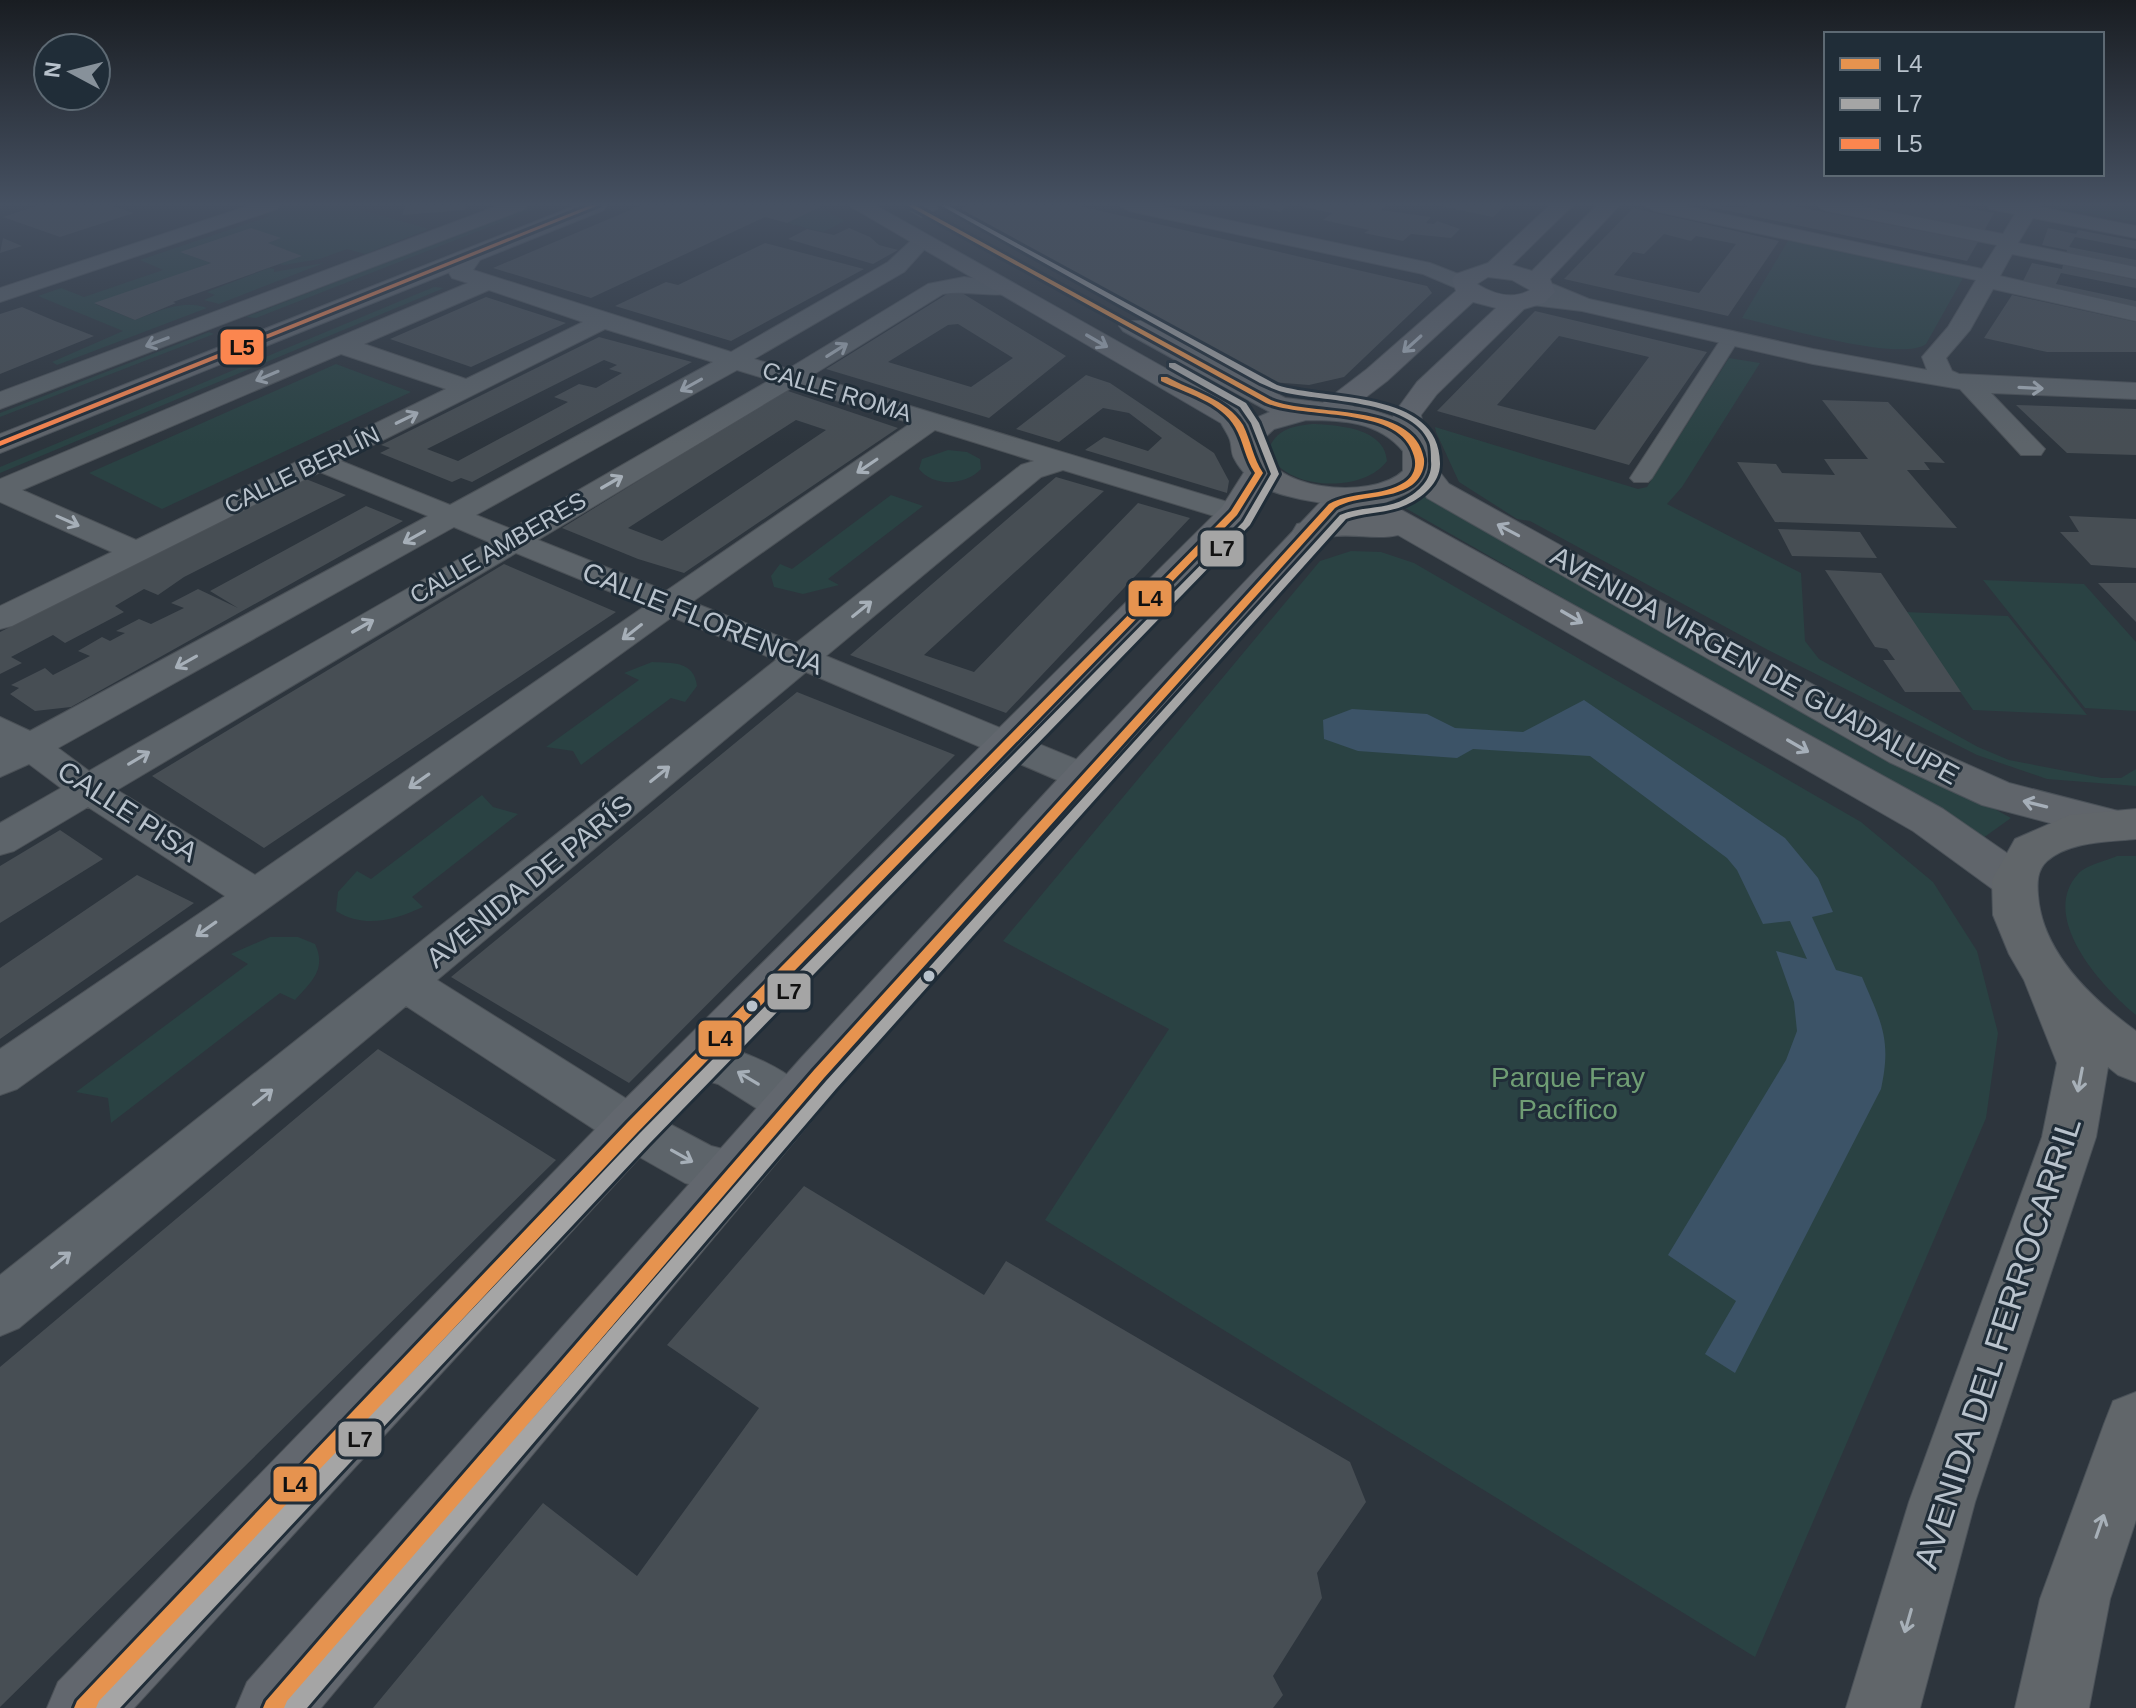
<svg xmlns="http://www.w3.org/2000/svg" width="2136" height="1708" font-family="Arial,sans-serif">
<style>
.green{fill:#2a4243}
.water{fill:#3c5367}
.building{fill:#474e54;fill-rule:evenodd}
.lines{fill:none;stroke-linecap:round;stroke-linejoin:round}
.pedestrian-casing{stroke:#4b5157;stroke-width:2}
.minor-casing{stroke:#4b5157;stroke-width:2}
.secondary-casing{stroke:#4b5157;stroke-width:2}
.primary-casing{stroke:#4b5259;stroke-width:2}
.trunk-casing{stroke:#4a5158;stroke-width:2}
.pedestrian{fill:#5d646a;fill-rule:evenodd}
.minor{fill:#5d646a;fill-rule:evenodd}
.secondary{fill:#62676e;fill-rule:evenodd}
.primary{fill:#60656b;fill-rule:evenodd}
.trunk{fill:#61666a;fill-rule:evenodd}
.bus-1-casing{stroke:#202d38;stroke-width:6}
.bus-2-casing{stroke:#202d38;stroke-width:6}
.bus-3-casing{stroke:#202d38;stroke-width:6}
.bus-1{fill:#e6934f;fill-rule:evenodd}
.bus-2{fill:#a5a5a5;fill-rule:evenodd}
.bus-3{fill:#fb864f;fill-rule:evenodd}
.oneway{stroke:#a6afb9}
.oneway2{stroke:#a6afb8}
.oneway3{stroke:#abb4be}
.oneway4{stroke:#a7b0b8}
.bus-dot{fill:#b8c2cc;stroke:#202d38;stroke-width:3}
.labels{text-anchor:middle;stroke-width:6;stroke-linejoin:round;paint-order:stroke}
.far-street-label{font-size:24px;fill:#b8c2cc;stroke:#202d38}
.street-label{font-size:28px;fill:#b8c2cc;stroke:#202d38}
.park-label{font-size:28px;fill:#6f9d74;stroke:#202d38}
.near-street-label{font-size:34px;fill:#b8c2cc;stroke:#202d38}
.line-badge{stroke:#202d38;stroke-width:3}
.pale-badge-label{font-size:22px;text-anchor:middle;font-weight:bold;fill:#111}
</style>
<rect width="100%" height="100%" fill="#2d353d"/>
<path class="green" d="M279,205H344L429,229L365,254L347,249L320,259L284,265L279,264L300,256L268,243L279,238L182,252L211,263L95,304L135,320C160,311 182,299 207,308L57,365L52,362L123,331L38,296L61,288L84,297L163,270L140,260L270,216L260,212Z
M533,205H545L256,318L246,317Z
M2055,205H2136V222L2054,207Z
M820,207L845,221L823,232L787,223Z
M1789,239L1963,278L1926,344C1901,363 1778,326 1742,318Z
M324,263L219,304L204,300L215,295L207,292L269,268L274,269V272Z
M434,287L444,288L0,473V467Z
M209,332L214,334L0,417V413Z
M1729,358L1760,363L1682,487L1667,504L1801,573L1805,641L1819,659L1978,747L2009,760L2102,778H2121L2136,769V786L2047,779L1977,755L1768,650L1530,521L1517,519L1459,482L1436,432L1435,427L1638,489L1647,487Z
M336,364L411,392L162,509L89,473Z
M1313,424C1338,425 1385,428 1387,461C1363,494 1284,491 1268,451C1276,429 1292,426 1313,424Z
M948,450L967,452L980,459L981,469C965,486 933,487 919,469L922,459Z
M891,495L923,506L828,579L839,585L803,594L774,587L771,576L780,564L792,569Z
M1422,495L2011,818L1983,838L1400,505Z
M1351,551L1381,552L1414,563L1861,822L1933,882L1977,951L1998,1033L1986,1118L1755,1657L1045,1220L1169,1029L1003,941L1320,561Z
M1983,580L2084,584L2136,642V711L2085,708Z
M1904,612L2008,616L2087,715L1973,710Z
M652,662C673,663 694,661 697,686L685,702L671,698L581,765L573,751L546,747L639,680L624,673Z
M482,795L493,807L518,814L412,897L423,907C394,920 365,929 336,911L338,892L357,871L371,879Z
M2117,856H2136V1015C2103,988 2038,918 2078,874C2086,865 2106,861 2117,856Z
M270,937H298L315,944C327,969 311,982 295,1000L280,993L111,1123L108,1098L76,1092L248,964L231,954Z"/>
<path class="water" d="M1584,700L1785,838L1818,878L1833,912L1812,917L1836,970L1862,977C1881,1022 1892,1039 1881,1089L1735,1373L1705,1354L1736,1301L1668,1255L1786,1060L1797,1031L1794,1002L1776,951L1807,959L1790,921L1763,924L1737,870L1727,858L1590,756L1473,749L1457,758L1358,751L1324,739L1323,720L1352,709L1427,714L1455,728L1523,732Z"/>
<path class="building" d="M39,205H109L134,213L60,237L3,217Z
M406,205H467L465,210L402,215Z
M642,205H816L820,207L787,223L765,217L591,298L493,268Z
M969,205H1075L1427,286L1432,293L1344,377L1309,385L1271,382L955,211Z
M1253,205H1288L1280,212Z
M1296,205H1387L1381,210L1431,217L1426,223L1434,224L1437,221L1460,229L1451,238L1411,234L1403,241L1364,233L1369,230L1323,220L1332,213Z
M1436,205H1505L1493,217Z
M1701,205L1745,208L1748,205H1788L1978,242L1967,261Z
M1863,205H1950L1994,213L1984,231Z
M1633,208L1705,224L1779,241L1728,316L1564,279ZM1664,234L1691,241L1696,236L1736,244L1699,293L1614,275L1633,252L1644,254Z
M251,228L281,238L268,243L302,256L173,302L176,303L135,320L94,303L211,263L180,252Z
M849,228L870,237L879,245L898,250L873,264L788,239L807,229L834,235Z
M2048,228L2076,234L2078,230L2136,241V249L2075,237L2069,247L2136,260V269L2066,253L2067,250L2042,245Z
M3,238L22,246L0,253Z
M765,243L864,269L731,341L615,306L666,282L678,285Z
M2032,263L2062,269L2063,265L2136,280V288L2061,273L2056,284L2136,301V310L2023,281Z
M962,293L1066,356L989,418L826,369L947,294ZM958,324L1013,358L971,387L888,362L948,325Z
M2012,295L2136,322V352H2047L1984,338Z
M486,297L566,323L471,367L390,339Z
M22,307L55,321L94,336L0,374V314Z
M1535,311L1707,352L1629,465L1437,411ZM1559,336L1649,357L1595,430L1497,405Z
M599,337L692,362L472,482L461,478L452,482L380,453L390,448L381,445ZM604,360L617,365L609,369L622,373L596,388L579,384L554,397L568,402L458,461L427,449Z
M1086,375L1110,383L1214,453L1229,481L1227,493L1085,450L1104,437L1148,451L1162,438L1129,413L1103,408L1059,442L1016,429Z
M785,390L898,428L684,573L638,559L562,528ZM796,420L826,430L662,541L628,528Z
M1822,400L1888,402L1945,463L1924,462L1930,470H1907L1957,528L1775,522L1737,462L1776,464L1782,473L1835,475L1824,459H1868Z
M2016,405L2136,409V455L2067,453Z
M1056,477L1104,491L924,655L974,672L1138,503L1190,518L1006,713L850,655Z
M306,479L346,495L184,577L158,595L144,589L115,606L124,612L65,643L53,635L11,657L22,663L0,674V632Z
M366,506L403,521L71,707L35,711L10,694L19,688L11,685L45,668L53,675L90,656L78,651L102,637L110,641L125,633L116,631L139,619L151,624L184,608L171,603L198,589L238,608L210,591Z
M2069,516L2136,519V568L2091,565L2060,532H2079Z
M1778,529L1860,532L1877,558L1792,556Z
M504,564L616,612L264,848L152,776Z
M1825,570L1881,573L1961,692H1905L1883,660H1895L1887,649L1875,647Z
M2098,583H2136V622Z
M797,692L955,755L629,1083L451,977Z
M60,830L103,859L0,923V866Z
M137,875L194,903L0,1039V968Z
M378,1049L556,1160L0,1707V1367Z
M804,1186L984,1295L1006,1261L1350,1462L1366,1502L1317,1573L1322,1598L1273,1676L1283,1695L1273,1708H373L543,1503L637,1576L759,1408L667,1345Z"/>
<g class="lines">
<g class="pedestrian-casing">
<path id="pedestrian" d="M1732,331L1741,336L1652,478L1648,482H1634L1630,478L1723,336Z"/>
</g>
<g class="minor-casing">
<path id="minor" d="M251,205H280L277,209L0,302V288Z
M500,205H528L525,209L0,409V392Z
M918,205H944L921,217L911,211Z
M1119,205H1157L1430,263L1471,279L1474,284L1463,291L1423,274L1129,211Z
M1644,205H1681L1982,269L1997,245L1826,211L1816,205H1856L2003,234L2015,214L1990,209L1987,205H2040L2039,207L2136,226V238L2033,218L2018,243L2136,267V279L2012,254L2000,276L2136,307V321L1993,289L1970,330L1946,358L1952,371L1959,374L2136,383V399L1991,393L2045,449L2041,455H2021L1960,389L1813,364L1582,311L1524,304L1521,299L1524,294L1538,293L1532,287L1543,280L1589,299L1813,349L1927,370L1922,357L1948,327L1976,280L1654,211Z
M923,234L933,240L904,272L754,359L788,369L928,284L964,277L1013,283L1016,288L1013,293C993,298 967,290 943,294L811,376L1244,507L1249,513L1244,519L1234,522L1063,470L1041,477L826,656L1097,768L1103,777L1097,786L1084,790L1071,786L806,672L437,980L649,1113L711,1146L754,1157L761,1173L754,1189L736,1196L685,1183L615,1143L406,1006L19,1328L0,1336V1275L776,660L672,617L17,1089L0,1095V1049L225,896L88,807L14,851L0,855V823L61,788L29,764L0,777V717L30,731L428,516L320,472L12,626L0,629V606L112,552L0,502V479L468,283L452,278L449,273L464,253L471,251L482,257L473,270L731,352L888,262L916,236ZM489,290L583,322L466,379L364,344ZM605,329L713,362L450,505L341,461ZM341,354L446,389L136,540L22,490ZM737,370L770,380L511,529L476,515ZM793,387L911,423L666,591L538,540ZM935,430L1034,461L1021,465L796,643L692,602ZM454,527L489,542L89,771L58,748ZM516,553L645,606L255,875L117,790Z
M700,1040C736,1048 800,1070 816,1105L809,1120L792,1126L775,1120L718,1084L684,1074L677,1060L684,1046Z"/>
</g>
<g class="secondary-casing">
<path id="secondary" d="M1550,205H1573L1512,265L1532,271L1597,205H1620L1550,279L1555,292L1544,303L1524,309L1437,394L1421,415L1425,439L1420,445L1410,448L1400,445L1395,439L1393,415L1417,382L1496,308L1473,302L1387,381L1340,417L1330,420L1320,417L1316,411L1320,405L1367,369L1456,291L1452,279L1456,274L1488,263ZM1488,277L1512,280L1530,290C1513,300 1493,294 1477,284Z
M1259,464L1270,466L1274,473L1245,520L651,1145L134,1708H47L58,1682L613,1111L1222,507L1248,466Z
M1341,489L1352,492L1357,499L1352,506L1099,787L837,1090L321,1708H236L247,1682L801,1058L1069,767L1330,492Z"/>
</g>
<g class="primary-casing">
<path id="primary" d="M577,205H607L604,210L0,453V434Z
M848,205H875L1243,412L1249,421L1270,412L1123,331L1119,326L1123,321H1141L1285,398L1366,408L1405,421L1428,442L1434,454L1435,466L1449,484L1917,742L2009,783L2126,813L2132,824L2126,835L2111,839L1982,805L1889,762L1427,498L1420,488L1387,502L1943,809L2030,869L2036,881L2030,893L2014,898L1998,893L1913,831L1398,535C1378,540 1358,534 1337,536C1323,537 1312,542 1297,538L1293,531L1297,524L1338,516L1368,517C1327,494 1260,509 1234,458C1231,453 1232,446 1230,440C1228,434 1224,429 1221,423ZM1306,420C1342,420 1378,421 1403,451V471C1372,501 1264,491 1261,441L1274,429Z"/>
</g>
<g class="trunk-casing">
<path id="trunk" d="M2136,809V839C2108,842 2070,841 2047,861C2037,870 2037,883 2038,895C2042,953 2092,999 2136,1031V1082L2118,1075L2108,1067L2096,1137L1975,1502L1920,1708H1846L1909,1502L2042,1137L2057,1063L2024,980L2009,954L1993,915L1992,880L2015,839L2070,815Z
M2136,1392V1520L2110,1599L2089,1708H2015L2040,1599L2104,1424L2113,1401Z"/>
</g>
<use href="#pedestrian" class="pedestrian"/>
<use href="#minor" class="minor"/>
<use href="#secondary" class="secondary"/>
<use href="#primary" class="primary"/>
<use href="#trunk" class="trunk"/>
<g class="bus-1-casing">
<path id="bus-1" d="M907,205H914L1271,400C1311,417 1415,401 1424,459C1425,469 1420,479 1412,485C1389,501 1358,494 1335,508L824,1078L286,1708H263L266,1701L814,1070L1329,504C1352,491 1382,497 1405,482C1414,476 1417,466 1414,456C1401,405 1306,420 1266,403Z
M1161,377H1167C1192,391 1227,399 1243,425C1251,441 1253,458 1263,473L1237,515L637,1133L98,1708H74L77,1701L627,1123L1231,511L1255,473C1245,459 1244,442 1235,427C1221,402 1185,393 1161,381Z"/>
</g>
<g class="bus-2-casing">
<path id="bus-2" d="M940,205H947L1277,385C1325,401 1441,389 1440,464C1440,483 1422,498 1406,505C1386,514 1365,512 1346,519L836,1089L307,1708H284L287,1701L826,1081L1340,515C1361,506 1384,510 1405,499C1420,491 1433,478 1431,461C1431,455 1431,447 1429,442C1412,399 1321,402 1283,392C1275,390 1267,386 1260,383Z
M1169,363H1175L1246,403L1259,423L1279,474L1250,525L649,1144L120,1708H96L99,1701L639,1134L1243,522L1271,474L1251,423L1240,407L1169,367Z"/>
</g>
<g class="bus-3-casing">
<path id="bus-3" d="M591,205H599L0,446V441Z"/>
</g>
<use href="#bus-1" class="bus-1"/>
<use href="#bus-2" class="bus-2"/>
<use href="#bus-3" class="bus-3"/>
</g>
<defs><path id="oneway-shaft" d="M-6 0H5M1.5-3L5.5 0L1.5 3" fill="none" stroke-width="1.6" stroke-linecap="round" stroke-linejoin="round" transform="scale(2)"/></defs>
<g class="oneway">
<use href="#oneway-shaft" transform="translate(1097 341) rotate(30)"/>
<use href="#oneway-shaft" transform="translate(1508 530) rotate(-152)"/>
<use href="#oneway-shaft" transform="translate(1572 617) rotate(30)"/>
<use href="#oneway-shaft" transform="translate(1798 746) rotate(30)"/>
<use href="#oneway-shaft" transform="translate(2035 804) rotate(-166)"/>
</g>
<g class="oneway2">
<use href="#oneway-shaft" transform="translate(157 342) rotate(159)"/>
<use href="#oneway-shaft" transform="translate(837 350) rotate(-32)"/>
<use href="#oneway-shaft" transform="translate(267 376) rotate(157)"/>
<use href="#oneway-shaft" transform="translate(691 385) rotate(151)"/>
<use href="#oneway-shaft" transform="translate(2031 388) rotate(3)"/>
<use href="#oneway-shaft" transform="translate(407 418) rotate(-26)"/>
<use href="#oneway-shaft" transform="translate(867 466) rotate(146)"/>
<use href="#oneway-shaft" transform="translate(612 482) rotate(-30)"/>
<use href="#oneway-shaft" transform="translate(68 521) rotate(24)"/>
<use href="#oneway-shaft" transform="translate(414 537) rotate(151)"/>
<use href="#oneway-shaft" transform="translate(862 609) rotate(-39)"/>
<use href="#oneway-shaft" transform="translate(363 626) rotate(-30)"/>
<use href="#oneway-shaft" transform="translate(632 632) rotate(142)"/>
<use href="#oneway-shaft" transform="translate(186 662) rotate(151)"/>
<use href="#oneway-shaft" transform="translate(139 758) rotate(-31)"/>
<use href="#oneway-shaft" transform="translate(660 774) rotate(-39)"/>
<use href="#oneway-shaft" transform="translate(419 781) rotate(145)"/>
<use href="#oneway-shaft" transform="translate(206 929) rotate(145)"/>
<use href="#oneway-shaft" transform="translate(748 1078) rotate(-149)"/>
<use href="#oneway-shaft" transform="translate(263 1097) rotate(-39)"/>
<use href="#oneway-shaft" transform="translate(682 1156) rotate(29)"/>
<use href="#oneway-shaft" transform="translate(61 1260) rotate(-39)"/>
</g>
<use class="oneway3" href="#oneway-shaft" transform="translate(1412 344) rotate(138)"/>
<g class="oneway4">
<use href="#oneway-shaft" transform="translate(2080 1080) rotate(101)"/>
<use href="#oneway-shaft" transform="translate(2100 1526) rotate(-71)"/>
<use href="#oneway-shaft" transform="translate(1908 1621) rotate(106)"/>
</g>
<linearGradient id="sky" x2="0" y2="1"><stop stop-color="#191d22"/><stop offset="0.46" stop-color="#465162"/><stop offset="1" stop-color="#465162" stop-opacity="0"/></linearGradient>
<rect width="2136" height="444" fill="url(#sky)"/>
<g class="bus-dot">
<circle cx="929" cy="976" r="7"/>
<circle cx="752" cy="1006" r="7"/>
</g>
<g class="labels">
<g class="far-street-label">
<text transform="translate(837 392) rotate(17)" y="8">CALLE ROMA</text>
<text transform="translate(302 470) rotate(-26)" y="8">CALLE BERLÍN</text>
<text transform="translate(498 548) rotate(-30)" y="8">CALLE AMBERES</text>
</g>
<g class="street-label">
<text transform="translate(703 618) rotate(22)" y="10">CALLE FLORENCIA</text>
<text transform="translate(1755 665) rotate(29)" y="10">AVENIDA VIRGEN DE GUADALUPE</text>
<text transform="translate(128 811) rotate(33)" y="10">CALLE PISA</text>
<text transform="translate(529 881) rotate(-39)" y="10">AVENIDA DE PARÍS</text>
</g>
<g class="park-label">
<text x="1568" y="1087">Parque Fray<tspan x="1568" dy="32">Pacífico</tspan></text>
</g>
<g class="near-street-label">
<text transform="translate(1997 1343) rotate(-72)" y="12">AVENIDA DEL FERROCARRIL</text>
</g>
</g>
<g class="line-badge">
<rect x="219" y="328" width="46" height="38" rx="8" fill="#fb864f"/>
<rect x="1199" y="529" width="46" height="39" rx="8" fill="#a5a5a5"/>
<rect x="1127" y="579" width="46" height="39" rx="8" fill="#e6934f"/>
<rect x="766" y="972" width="46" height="39" rx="8" fill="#a5a5a5"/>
<rect x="697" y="1019" width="46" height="39" rx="8" fill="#e6934f"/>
<rect x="337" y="1420" width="46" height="38" rx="8" fill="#a5a5a5"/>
<rect x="272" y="1465" width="46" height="38" rx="8" fill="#e6934f"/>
</g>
<g class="pale-badge-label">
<text x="242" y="355">L5</text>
<text x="1222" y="556">L7</text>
<text x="1150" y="606">L4</text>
<text x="789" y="999">L7</text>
<text x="720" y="1046">L4</text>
<text x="360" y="1447">L7</text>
<text x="295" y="1492">L4</text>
</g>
<rect x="1824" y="32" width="280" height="144" fill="#202d38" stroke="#5d6973" stroke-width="2"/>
<rect x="1840" y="58" width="40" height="12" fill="#e6934f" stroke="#5d6973" stroke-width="2"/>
<text x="1896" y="72" font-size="24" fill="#b8c2cc">L4</text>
<rect x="1840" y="98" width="40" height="12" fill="#a5a5a5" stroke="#5d6973" stroke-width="2"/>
<text x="1896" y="112" font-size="24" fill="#b8c2cc">L7</text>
<rect x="1840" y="138" width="40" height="12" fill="#fb864f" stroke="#5d6973" stroke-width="2"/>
<text x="1896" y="152" font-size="24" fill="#b8c2cc">L5</text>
<g transform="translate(72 72) rotate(277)"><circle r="38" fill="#202d38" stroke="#5d6973" stroke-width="2"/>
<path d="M0-6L14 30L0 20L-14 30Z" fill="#87919a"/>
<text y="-12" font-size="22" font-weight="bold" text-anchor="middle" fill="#b8c2cc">N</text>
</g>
</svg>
